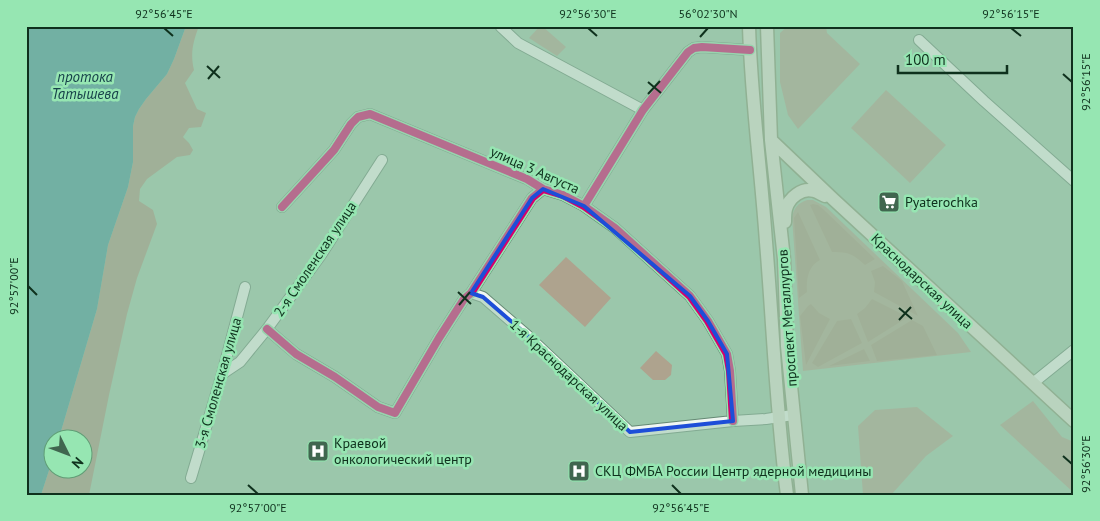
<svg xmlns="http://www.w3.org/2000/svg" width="1100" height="521" font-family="'PT Sans',sans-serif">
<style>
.green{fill:#aea38e}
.forest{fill:#a79680}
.water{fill:#40959a}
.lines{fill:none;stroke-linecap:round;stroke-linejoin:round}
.minor-casing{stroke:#658974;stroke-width:12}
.major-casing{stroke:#849777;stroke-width:15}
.minor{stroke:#f0f7f2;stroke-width:10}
.major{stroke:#dde2d4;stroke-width:12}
.cycleway-casing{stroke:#96e6b2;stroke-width:11}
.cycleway{stroke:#d6006c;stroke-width:8}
.marked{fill:none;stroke:#1d4ed8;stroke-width:4;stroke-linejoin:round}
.ticks{fill:none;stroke:#0f311d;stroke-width:2}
.labels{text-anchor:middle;stroke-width:5;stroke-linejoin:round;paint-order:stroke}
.street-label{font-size:14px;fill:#0f311d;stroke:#96e6b2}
.poi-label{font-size:14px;fill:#0f311d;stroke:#96e6b2;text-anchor:start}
.water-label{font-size:15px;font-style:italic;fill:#17414a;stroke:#96e6b2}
.neatline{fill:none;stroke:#0f311d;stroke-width:2}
.ticks-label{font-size:12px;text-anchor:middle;fill:#0f311d}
</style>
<rect width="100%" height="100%" fill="#9bc7ab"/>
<path class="green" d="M540,26H542L566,47L557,56L529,38Z
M788,26H826L827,33L860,64L798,129L788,115L780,82V33Z
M886,90L946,145L910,183L851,128Z
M807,200H813L826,207L958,333L971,352L803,371L792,217C794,208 798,203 807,200Z
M566,257L611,298L585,327L539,285Z
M656,351L672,365L671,375L665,380H653L640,368Z
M1033,401L1062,437L1074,442V493L1000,425Z
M917,407L953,436L926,456L891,495H863L858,426L875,410Z"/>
<path class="forest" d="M186,26H199C193,42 190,53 194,70L185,83L197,109L206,113L201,127L189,128L183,137L189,143L193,150L190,155L177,157L147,179L140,189L139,201L153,210L157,224L137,278L127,314L109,395L89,495H41L52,461V468H82V438H59L97,309L108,245L128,187L133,162V126L135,117L139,109L146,99L167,74L174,59Z
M813,204L818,205L823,209L875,259L865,265C853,254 849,252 832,252L810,205Z
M798,212L820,260C808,266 806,280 807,292L799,298L794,218Z
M883,266L902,281L918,316L874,292L875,282L871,271Z
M872,299L908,317L868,342L857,314L865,308Z
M811,304L819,313L830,319L806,365L800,316L808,306Z
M851,319L862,343L818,367L812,363L837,321Z
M912,320L923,326L937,355L877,361L871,345Z
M864,349L870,361L829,366Z"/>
<path class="water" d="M26,26H186L174,59L167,74L146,99L139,109L135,117L133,126V162L128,187L108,245L97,309L59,438H52V461L41,495H26Z"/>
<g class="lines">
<g class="minor-casing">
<path id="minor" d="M501,27L518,43L643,110
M919,40L984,101L1074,181
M584,206L643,110L688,52L694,48L702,47L750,50
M282,207L334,150L351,124L358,117L370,114L527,179L543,189L563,195L584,206L615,228L690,296L708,321L727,354L730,371L733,421
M471,293L483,297L527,335L630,432L733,421L766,419L793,415
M267,329L296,354L335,377L378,407L395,413L439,338L464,299L471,293L532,198L543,189
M222,374L240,362L267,329L321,255L382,160
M1033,383L1074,350
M191,478L222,374L245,287"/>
</g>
<g class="major-casing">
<path id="major" d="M749,26C751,98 761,170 766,242C773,326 776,411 787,495
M767,26L771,140L784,259L787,346L802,495
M771,140L833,199L1074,421
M785,222C785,218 785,213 786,209C789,198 802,187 814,191C818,192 822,195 825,196"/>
</g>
<use href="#minor" class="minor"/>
<use href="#major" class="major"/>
<g class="cycleway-casing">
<path id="cycleway" d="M584,206L643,110L688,52L694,48L702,47L750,50
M282,207L334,150L351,124L358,117L370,114L527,179L543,189L563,195L584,206L615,228L690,296L708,321L727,354L730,371L733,421
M267,329L296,354L335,377L378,407L395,413L439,338L464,299L471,293L532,198L543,189"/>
</g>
<use href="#cycleway" class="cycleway"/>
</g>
<path d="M0 0H1100V521H0ZM543,189L584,206L690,296L708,321L727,354L733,421L630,432L527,335L483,297L471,293L532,198Z" fill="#9bc7ab" fill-opacity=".55" fill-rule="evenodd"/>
<path class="marked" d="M543,189L584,206L690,296L708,321L727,354L733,421L630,432L527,335L483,297L471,293L532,198Z"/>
<path class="ticks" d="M164,28L173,36M588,28L597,36M1011,28L1021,36M700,37L708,28M207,66L220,78M1063,74L1072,82M208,79L219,66M648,82L661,93M648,94L660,81M28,286L37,295M458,292L471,304M459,305L470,292M899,308L912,319M899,320L911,307M1063,456L1072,464M248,485L258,494M672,485L681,494"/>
<defs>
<g id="supermarket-square" transform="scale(1.125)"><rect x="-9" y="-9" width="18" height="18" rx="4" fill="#40664f" stroke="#96e6b2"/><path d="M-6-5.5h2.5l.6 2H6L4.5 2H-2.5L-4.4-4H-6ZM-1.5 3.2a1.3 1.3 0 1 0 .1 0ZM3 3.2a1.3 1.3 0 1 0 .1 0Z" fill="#fff"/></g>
<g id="hospital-square" transform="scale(1.125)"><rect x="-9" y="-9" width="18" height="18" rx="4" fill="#40664f" stroke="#96e6b2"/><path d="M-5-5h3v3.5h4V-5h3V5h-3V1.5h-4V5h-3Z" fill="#fff"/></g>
</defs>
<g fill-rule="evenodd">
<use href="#supermarket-square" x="889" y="202"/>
<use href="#hospital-square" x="318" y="451"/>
<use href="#hospital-square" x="579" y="471"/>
</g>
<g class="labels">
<g class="street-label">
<text transform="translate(535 170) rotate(24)" y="5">улица 3 Августа</text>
<text transform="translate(315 259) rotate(-56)" y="5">2-я Смоленская улица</text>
<text transform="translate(922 281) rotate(43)" y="5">Краснодарская улица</text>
<text transform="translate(787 318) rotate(-94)" y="5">проспект Металлургов</text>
<text transform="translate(569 375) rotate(43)" y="5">1-я Краснодарская улица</text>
<text transform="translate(218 383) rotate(-74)" y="5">3-я Смоленская улица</text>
</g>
<g class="poi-label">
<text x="905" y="207">Pyaterochka</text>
<text x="334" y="448">Краевой<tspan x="334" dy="16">онкологический центр</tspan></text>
<text x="595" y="476">СКЦ ФМБА России Центр ядерной медицины</text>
</g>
<g class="water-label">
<text x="85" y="82">протока<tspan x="85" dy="17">Татышева</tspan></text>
</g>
</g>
<rect width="1100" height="521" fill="none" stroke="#96e6b2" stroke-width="55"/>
<g transform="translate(68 454) rotate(132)"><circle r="24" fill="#96e6b2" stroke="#609e76"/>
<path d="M0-4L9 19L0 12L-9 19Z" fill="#40664f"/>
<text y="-8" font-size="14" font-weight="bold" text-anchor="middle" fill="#0f311d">N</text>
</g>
<path d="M898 65v8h109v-8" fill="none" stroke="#0f311d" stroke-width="2.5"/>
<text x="905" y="65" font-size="15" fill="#0f311d" stroke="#96e6b2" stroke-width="4" paint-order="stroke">100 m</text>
<rect x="28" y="28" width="1044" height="466" class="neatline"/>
<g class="ticks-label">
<text x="164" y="18">92°56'45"E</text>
<text x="588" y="18">92°56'30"E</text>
<text x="708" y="18">56°02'30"N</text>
<text x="1011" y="18">92°56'15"E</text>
<text transform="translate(1086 82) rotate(-90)" y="4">92°56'15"E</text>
<text transform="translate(14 286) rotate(-90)" y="4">92°57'00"E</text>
<text transform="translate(1086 464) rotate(-90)" y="4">92°56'30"E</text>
<text x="258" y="512">92°57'00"E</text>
<text x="681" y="512">92°56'45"E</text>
</g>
</svg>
